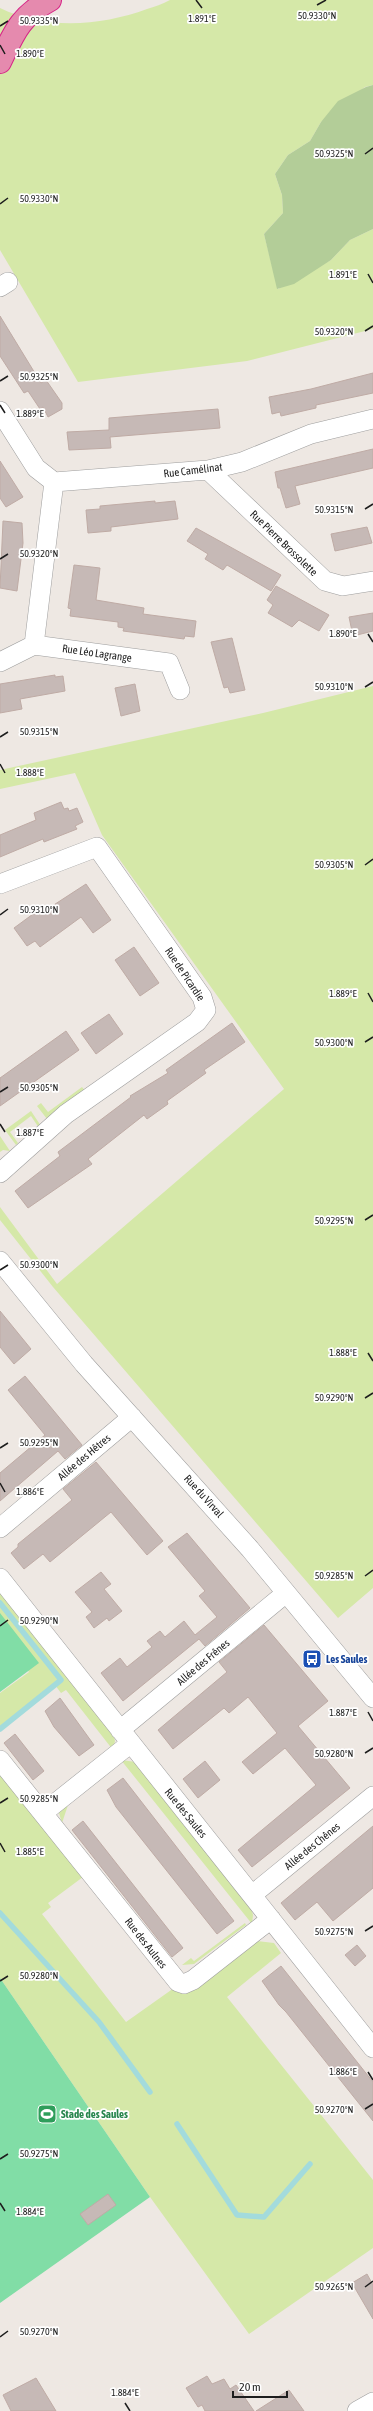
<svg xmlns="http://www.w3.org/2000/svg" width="373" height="2411" font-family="'Asap Condensed',sans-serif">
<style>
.grass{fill:#d5e8a8}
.forest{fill:#b3cd98}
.pitch{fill:#81dda6}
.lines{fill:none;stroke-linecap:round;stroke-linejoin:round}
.stream{stroke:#a3dbdc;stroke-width:5.5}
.building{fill:#c6b9b6;stroke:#bfaba5}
.minor-casing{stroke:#9e9e9e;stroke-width:20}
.highway-casing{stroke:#d62587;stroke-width:24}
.minor{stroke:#fff;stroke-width:19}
.highway{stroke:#e58aae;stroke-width:22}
.ticks{fill:none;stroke:#1d1d1d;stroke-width:1.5}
.labels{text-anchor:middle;stroke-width:3.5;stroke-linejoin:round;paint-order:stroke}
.street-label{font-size:11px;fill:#1d1d1d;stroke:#fff}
.transit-label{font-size:11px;font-weight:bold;fill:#164399;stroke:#fff;text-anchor:start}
.leisure-label{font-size:11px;font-weight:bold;fill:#27864d;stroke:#fff;text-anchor:start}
.ticks-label{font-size:10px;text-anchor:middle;fill:#1d1d1d;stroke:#fff;stroke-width:3.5;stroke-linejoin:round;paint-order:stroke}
</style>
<rect width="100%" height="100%" fill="#eee8e3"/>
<path class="grass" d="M170,0H373V85L365,87L321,122L310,141L288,155L275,174L282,195L283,213L264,234L278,289L331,260L350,240L373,229V329L247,361L78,382L0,250V8C45,30 101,26 147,9C154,7 163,4 170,0Z
M373,686V1588L338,1618L53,1287L0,1220V1207L57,1284L284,1089L102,835L75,773L0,789V770L263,713Z
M82,1087L85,1091L47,1119L37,1106L41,1103L48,1112Z
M31,1111L41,1126L39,1128L31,1116L10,1132L18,1143L16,1145L5,1130Z
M0,1136L10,1151L3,1150L0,1152Z
M0,1591L113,1733L115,1741L113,1750L66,1690L61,1693L55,1685L0,1727V1693L29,1672L0,1634Z
M121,1760L136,1762L251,1908L253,1915L252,1924Z
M0,1772L83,1877L48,1903L51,1907L42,1914L126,2022L174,1988L257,1941L274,1943L281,1953L227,1997L373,2180V2248L249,2334L150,2197L0,1978Z
M68,1805L62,1823L59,1813L61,1806Z
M245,1923L246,1925L194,1964L182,1965L191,1958L194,1961Z"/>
<path class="forest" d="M373,85V229L350,240L331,260L294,284L277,289L264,234L283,213L282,195L275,174L288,155L310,141L321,122L338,101L366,87Z"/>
<path class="pitch" d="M0,1613L39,1663L0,1692Z
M0,1978L150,2197L0,2303Z"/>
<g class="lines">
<path class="stream" d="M0,1603L61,1680L0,1729
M0,1913L99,2022L150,2092
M177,2124L237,2215L264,2217L310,2164"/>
</g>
<path class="building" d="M0,316L41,383L46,380L62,403V409L48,417L43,407L40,409L28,391L24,393L0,356Z
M373,373V393L316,405V408L281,416L280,412L272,414L269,397L311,389Z
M218,409L220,428L110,437L111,448L69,450L67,432L109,430V418Z
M373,449V468L295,486L300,504L286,508L280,488H278L275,472Z
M0,461L23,497L6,507L0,498Z
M155,501V503L175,501L178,519L111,527V531L88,533L86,510L100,509V506Z
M3,521L22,523L23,543L17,591L0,588Z
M367,527L372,543L335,551L331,534Z
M196,528L281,575L271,591L227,565L223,570L205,559L208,554L187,541Z
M74,565L100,568L96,600L144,608L143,614L196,621L194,637L185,636L184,639L123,631L124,628L118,627V622L70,616L71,609L68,608Z
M276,586L329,615L319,631L299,620L292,627L268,613L273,605L267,600Z
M373,613V631L353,636L349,617Z
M232,638L245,690L230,693L228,687L224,688L211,642Z
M55,675V677L63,676L65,691L20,699L22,709L0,713V684Z
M135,684L140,711L121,716L115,688Z
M61,802L64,809L68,808L69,811L77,808L83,822L75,826L77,829L44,842L43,839L0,857V835L36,820L34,813Z
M86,884L111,920L93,933L81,917L40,947L35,941L27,946L14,928L44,906L46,910Z
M134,947L159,983L140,996L115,960Z
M109,1014L123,1034L96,1054L81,1033Z
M232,1023L245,1042L204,1070L206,1073L167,1101L168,1104L147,1119L144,1115L88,1159L92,1164L28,1208L15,1191L60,1156L58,1152L131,1097L130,1096L168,1073L166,1070Z
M66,1031L79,1050L0,1106V1078Z
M0,1311L31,1349L14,1364L0,1347Z
M25,1376L82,1445L65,1459L58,1451L0,1501V1473L45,1435L8,1390Z
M96,1462L163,1541L147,1555L111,1512L50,1562L43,1554L24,1569L11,1553L18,1547V1544L72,1500L63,1489Z
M187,1533L250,1608L205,1646L199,1639L123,1701L101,1673L120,1658L127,1667L152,1647L147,1641L160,1631L165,1637L184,1621L195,1635L217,1617L199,1596L205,1591L168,1547Z
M101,1572L111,1584L104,1589L122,1611L109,1621L107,1618L94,1628L86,1617L92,1612L75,1592Z
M264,1625L328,1701L298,1726L350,1788L252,1867L238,1850L316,1785L285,1748L253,1774L242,1762L277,1733L248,1697L229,1713L224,1708L173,1749L158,1730L227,1672L219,1662Z
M60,1698L94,1745L79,1756L54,1727L45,1711Z
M15,1734L44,1771L33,1780L4,1743Z
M205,1761L220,1780L198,1798L183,1779Z
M123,1778L234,1921L217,1934L116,1807L107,1790Z
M83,1821L183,1948L172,1957L72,1830Z
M373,1826V1888L333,1921L317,1902L295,1920L281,1903Z
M357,1945L366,1956L355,1966L345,1955Z
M281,1966L373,2082V2121L286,2012L279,2005L262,1981Z
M108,2194L116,2205L88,2225L80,2214Z
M367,2274L373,2285V2319L352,2283Z
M207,2376L212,2384L224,2379L230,2389L236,2385L254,2411H205L202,2405L198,2407L186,2388Z
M36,2378L56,2411H11L3,2395Z
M289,2390L304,2411H256Z"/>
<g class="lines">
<g class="minor-casing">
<path id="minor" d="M0,287L8,282
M0,411L36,468L54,482L34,645
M208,470L325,581L343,586L373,581
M54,482L208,470L242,462L311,434L373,419
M0,662L34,645L169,663L180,690
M0,884L97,847L202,997L206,1010L197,1022L66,1114L0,1173
M0,1261L84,1364L250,1549L373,1698
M0,1528L132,1417
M0,1578L373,2048
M120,1730L286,1593
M0,1760L178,1982L184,1984L193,1980L271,1919
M43,1813L131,1743
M252,1895L373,1796
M357,2411L373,2402"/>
</g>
<g class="highway-casing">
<path id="highway" d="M0,62C14,33 20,16 50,0"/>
</g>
<use href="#minor" class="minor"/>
<use href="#highway" class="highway"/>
</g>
<path class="ticks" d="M196,0L202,8M317,5L326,0M0,26L8,21M0,45L5,54M365,154L373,148M0,204L8,198M368,274L373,283M365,331L373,326M0,381L8,376M0,405L5,413M365,509L373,504M0,559L8,554M368,634L373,642M365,687L373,682M0,737L8,732M0,764L5,773M365,865L373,859M0,915L8,909M368,993L373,1002M365,1042L373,1037M0,1092L8,1087M0,1124L5,1132M365,1220L373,1215M0,1270L8,1265M368,1353L373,1361M365,1398L373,1393M0,1448L8,1443M0,1483L5,1492M365,1576L373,1570M0,1626L8,1620M368,1712L373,1721M365,1753L373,1748M0,1803L8,1798M0,1843L5,1852M365,1931L373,1926M0,1981L8,1976M368,2072L373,2080M365,2109L373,2104M0,2159L8,2154M0,2203L5,2211M365,2287L373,2281M0,2337L8,2331M125,2403L130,2411"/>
<defs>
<g id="bus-square" transform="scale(1)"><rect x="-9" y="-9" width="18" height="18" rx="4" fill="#1a4fb4" stroke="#fff"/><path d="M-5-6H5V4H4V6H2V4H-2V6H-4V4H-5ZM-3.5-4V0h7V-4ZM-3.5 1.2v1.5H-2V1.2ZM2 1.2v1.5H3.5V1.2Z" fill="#fff"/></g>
<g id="stadium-square" transform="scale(1)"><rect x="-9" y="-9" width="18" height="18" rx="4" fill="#2e9e5b" stroke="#fff"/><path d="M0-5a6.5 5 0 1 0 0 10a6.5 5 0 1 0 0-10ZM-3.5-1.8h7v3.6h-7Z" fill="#fff"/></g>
</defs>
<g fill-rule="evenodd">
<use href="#bus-square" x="312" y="1659"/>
<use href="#stadium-square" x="47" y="2114"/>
</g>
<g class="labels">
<g class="street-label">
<text transform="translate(193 470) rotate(-7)" y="4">Rue Camélinat</text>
<text transform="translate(284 543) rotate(44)" y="4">Rue Pierre Brossolette</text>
<text transform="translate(97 653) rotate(8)" y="4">Rue Léo Lagrange</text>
<text transform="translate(185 974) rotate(56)" y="4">Rue de Picardie</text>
<text transform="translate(84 1457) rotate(-40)" y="4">Allée des Hêtres</text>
<text transform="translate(204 1496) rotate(48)" y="4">Rue du Virval</text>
<text transform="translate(203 1662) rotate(-40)" y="4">Allée des Frênes</text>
<text transform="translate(186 1813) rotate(51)" y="4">Rue des Saules</text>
<text transform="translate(312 1846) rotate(-39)" y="4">Allée des Chênes</text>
<text transform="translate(146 1943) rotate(52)" y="4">Rue des Aulnes</text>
</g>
<g class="transit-label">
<text x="326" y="1663">Les Saules</text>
</g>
<g class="leisure-label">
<text x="61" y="2118">Stade des Saules</text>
</g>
</g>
<g class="ticks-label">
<text x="317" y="19">50.9330°N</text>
<text x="202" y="22">1.891°E</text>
<text x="39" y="24">50.9335°N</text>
<text x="30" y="57">1.890°E</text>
<text x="334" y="157">50.9325°N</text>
<text x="39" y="202">50.9330°N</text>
<text x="343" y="278">1.891°E</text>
<text x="334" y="335">50.9320°N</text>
<text x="39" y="380">50.9325°N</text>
<text x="30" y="417">1.889°E</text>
<text x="334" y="513">50.9315°N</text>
<text x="39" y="557">50.9320°N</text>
<text x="343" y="637">1.890°E</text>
<text x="334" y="690">50.9310°N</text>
<text x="39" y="735">50.9315°N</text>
<text x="30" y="776">1.888°E</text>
<text x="334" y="868">50.9305°N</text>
<text x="39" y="913">50.9310°N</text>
<text x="343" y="997">1.889°E</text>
<text x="334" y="1046">50.9300°N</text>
<text x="39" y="1091">50.9305°N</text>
<text x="30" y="1136">1.887°E</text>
<text x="334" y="1224">50.9295°N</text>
<text x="39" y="1268">50.9300°N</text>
<text x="343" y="1356">1.888°E</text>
<text x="334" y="1401">50.9290°N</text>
<text x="39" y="1446">50.9295°N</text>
<text x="30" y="1495">1.886°E</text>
<text x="334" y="1579">50.9285°N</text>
<text x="39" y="1624">50.9290°N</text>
<text x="343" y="1716">1.887°E</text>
<text x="334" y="1757">50.9280°N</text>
<text x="39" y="1802">50.9285°N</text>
<text x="30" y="1855">1.885°E</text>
<text x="334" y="1935">50.9275°N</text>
<text x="39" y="1979">50.9280°N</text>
<text x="343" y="2075">1.886°E</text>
<text x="334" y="2113">50.9270°N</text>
<text x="39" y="2157">50.9275°N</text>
<text x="30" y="2215">1.884°E</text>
<text x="334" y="2290">50.9265°N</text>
<text x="39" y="2335">50.9270°N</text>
<text x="125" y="2396">1.884°E</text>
</g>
<path d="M233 2391v6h54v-6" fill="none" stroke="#1d1d1d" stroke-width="2"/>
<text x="239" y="2391" font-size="12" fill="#1d1d1d" stroke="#ffffff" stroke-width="3" paint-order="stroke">20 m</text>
</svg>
